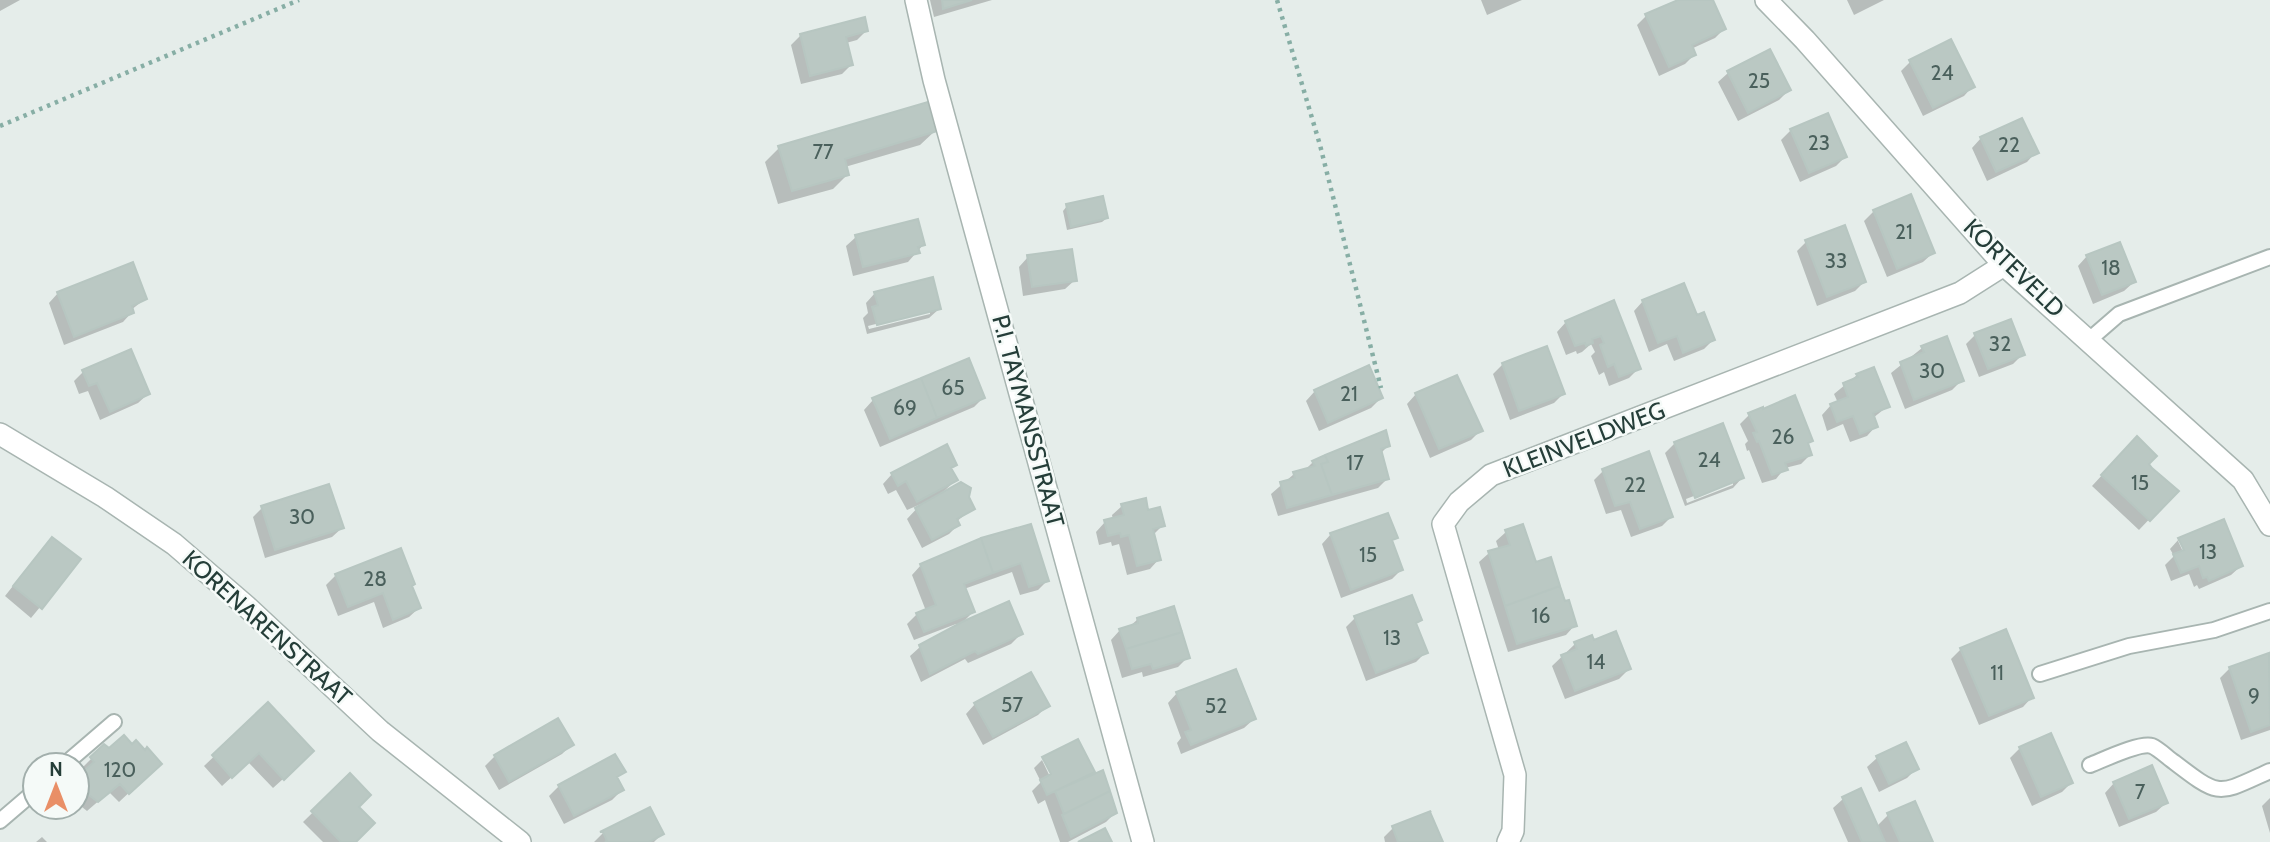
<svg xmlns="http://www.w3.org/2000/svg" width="2270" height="842" font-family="Cabin,sans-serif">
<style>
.shadow{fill:#0003;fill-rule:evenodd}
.building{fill:#bac8c3;stroke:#b7c6c1;stroke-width:2}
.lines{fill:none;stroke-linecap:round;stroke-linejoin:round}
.lane-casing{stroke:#a8b5b1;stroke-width:18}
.street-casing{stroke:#a8b5b1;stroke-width:24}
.path{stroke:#87aea5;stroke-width:4.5;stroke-dasharray:3.5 5;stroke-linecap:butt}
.lane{stroke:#fff;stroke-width:14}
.street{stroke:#fff;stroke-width:21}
.labels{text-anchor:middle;stroke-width:5;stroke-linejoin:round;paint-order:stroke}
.number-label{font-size:21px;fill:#4a605c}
.street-label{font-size:24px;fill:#253e39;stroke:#f5faf8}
</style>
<rect width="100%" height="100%" fill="#e5edea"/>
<path class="shadow" d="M0,0H20L0,11Z
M930,0H992L934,17Z
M1481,0H1522L1487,15Z
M1683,0H1711L1724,29L1715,38L1691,49L1694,55L1685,64L1659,76L1637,25L1646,16Z
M1847,0H1884L1854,15Z
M866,31L857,40L846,43L851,65L842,74L801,84L791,45L801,35Z
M1769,51L1789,90L1779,100L1738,121L1718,82L1728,73Z
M1910,62L1973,86L1964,96L1923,116L1901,71Z
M1791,130L1845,157L1836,166L1800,182L1781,140Z
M935,131L920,145L845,167L847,175L833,189L778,204L765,162L779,148Z
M1981,138L2036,152L2027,162L1987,181L1972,148Z
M1067,206L1107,218L1102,222L1067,230L1063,211Z
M1874,211L1933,253L1923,262L1887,277L1864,221Z
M856,237L923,245L908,262L853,276L846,246Z
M1806,242L1864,282L1855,291L1817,306L1797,251Z
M2087,256L2134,282L2124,291L2093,304L2078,266Z
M1028,257L1075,280L1065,289L1023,296L1019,267Z
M58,293L145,299L131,310L132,312L123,322L64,345L49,303Z
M875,293L939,309L929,318L867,334L863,318L868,313L866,303ZM930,310V314L869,329L868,326Z
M1643,301L1713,340L1704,349L1674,361L1667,344L1649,352L1634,311Z
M1613,302L1639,368L1629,378L1609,386L1604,372L1599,375L1591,356L1595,352L1591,344L1582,352L1577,354L1576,351L1566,355L1557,332L1566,322Z
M1975,335L2022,355L2013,364L1979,377L1966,344Z
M1546,348L1563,394L1554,403L1510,420L1493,374L1502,365Z
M1922,348L1962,380L1952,390L1905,409L1891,373Z
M83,372L148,394L138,403L100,420L88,391L79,394L74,381Z
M1857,375L1888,406L1873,418L1876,426L1867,436L1850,442L1843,424L1827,431L1822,415L1831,405L1838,403L1834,394Z
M1315,391L1381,398L1371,408L1319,431L1306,401Z
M1416,394L1481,430L1471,440L1430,458L1407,404Z
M983,398L974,407L880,447L864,410L873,400Z
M1749,415L1811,441L1807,445L1810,455L1801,464L1785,468L1776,479L1762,483L1749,450L1747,451L1745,444L1748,441L1740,424Z
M1675,443L1742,478L1733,488L1685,506L1665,453ZM1733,481V485L1687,503L1686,499Z
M1388,446L1381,453L1388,478L1378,488L1278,516L1271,494L1294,474L1305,470L1313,462Z
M2127,448L2176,491L2139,530L2092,486Z
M955,465L950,470L956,480L942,493L967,497L973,508L956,522L958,525L949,534L922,548L907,519L921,504L907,510L896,490L888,494L883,484L892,474Z
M1603,471L1671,517L1662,526L1631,537L1621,510L1606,514L1594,480Z
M1122,506L1147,512L1163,525L1153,535L1159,559L1150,569L1127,575L1119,544L1112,546L1111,542L1099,545L1096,532L1105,522L1113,520L1112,515Z
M262,508L342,528L332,537L265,558L253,517Z
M1030,526L1047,581L1038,590L1020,595L1012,572L964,589L973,612L962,623L1021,634L1011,644L968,663L965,659L921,682L910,656L920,647L957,626L956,624L914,640L907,624L917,614L926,611L912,575L921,565Z
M1506,532L1535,565L1564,604L1575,625L1566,635L1508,652L1479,562L1489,553L1499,550L1496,541Z
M1331,534L1396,537L1391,542L1401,570L1392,579L1341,598L1322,544Z
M2179,539L2241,566L2231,575L2199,589L2197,585L2194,587L2189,574L2171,581L2165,565L2174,556L2170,549ZM2178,541H2182L2186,558Z
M43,548L79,560L31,618L5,596Z
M336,575L410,586L419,608L409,617L383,628L374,602L338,616L326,585Z
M1355,618L1420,620L1415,625L1426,652L1416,662L1366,681L1346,627Z
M1138,619L1188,657L1178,667L1143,677L1142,672L1122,678L1111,640L1120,630L1129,627Z
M1594,643L1629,669L1619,679L1565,699L1552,666L1575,644Z
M1961,649L2032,697L2023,707L1979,725L1951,659Z
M2268,655L2270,662V730L2241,740L2220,678L2230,668Z
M1177,693L1254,719L1244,728L1181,754L1177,743L1181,738L1168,703Z
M975,704L1047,706L1038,715L983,745L966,714Z
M268,705L303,761L273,788L248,762L222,786L204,766Z
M1077,741L1115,813L1106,822L1068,842H1060L1045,800L1038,804L1032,791L1041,782L1034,768L1042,760L1053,783L1056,781L1045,760H1042Z
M1905,744L1917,768L1907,778L1879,792L1867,767L1877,758Z
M571,745L562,754L499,790L485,766L495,756Z
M104,746L150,773L119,802L109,792L87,811L77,803V780L86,772L82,768Z
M2020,748L2071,783L2062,792L2032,806L2010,758Z
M615,756L623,771L616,778L622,790L612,800L564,824L549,796L559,786Z
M350,776L357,807L353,842H323L303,822Z
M2114,783L2166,803L2156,812L2119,827L2105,793Z
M1860,791L1876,827L1888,815L1931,842H1848L1833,808L1843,799Z
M2270,798V833L2262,806Z
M649,810L662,834L654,842H594L603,833Z
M1393,828L1441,842H1385L1384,837Z
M42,837L47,842H36Z"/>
<path class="building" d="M942,0H972L943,9Z
M1678,0H1713L1726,29L1692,45L1696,55L1669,67L1645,14Z
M865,17L868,31L846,37L853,65L810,76L800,34Z
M1951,39L1975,87L1933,108L1909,60Z
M1770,49L1791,90L1748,113L1727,71Z
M928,102L937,131L845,159L849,175L792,191L778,146Z
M1828,113L1847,157L1809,173L1790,129Z
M2022,118L2039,153L1996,172L1980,137Z
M1911,194L1935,253L1897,269L1873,210Z
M1103,196L1108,218L1071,227L1066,204Z
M918,219L925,245L918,247L920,253L863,267L855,235Z
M1845,225L1866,282L1827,297L1805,240Z
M2120,242L2136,282L2102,295L2086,255Z
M1072,249L1077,281L1032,287L1027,255Z
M133,262L147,299L132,306L134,313L74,337L57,292Z
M933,277L941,309L877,325L872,307L878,305L874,292Z
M1684,283L1697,315L1704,312L1715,340L1683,353L1677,336L1658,343L1642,300Z
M1614,300L1641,369L1619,377L1614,364L1608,367L1600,345L1604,343L1601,336L1592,339L1593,343L1586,346L1585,343L1575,346L1565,321Z
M2011,319L2025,355L1988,369L1974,333Z
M1947,336L1964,381L1914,400L1900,362L1924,352L1921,346Z
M1547,346L1565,394L1519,411L1502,363Z
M131,349L150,394L110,412L97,383L89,386L82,370Z
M969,358L985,398L937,418L921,378Z
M1369,365L1383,398L1328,423L1314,390Z
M1874,367L1890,407L1873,413L1878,427L1860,434L1853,416L1837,422L1830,404L1848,397L1843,383L1858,377L1856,374Z
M1457,375L1483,431L1439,449L1415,393Z
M921,378L937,418L890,439L872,398Z
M1795,395L1813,441L1808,443L1812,455L1785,463L1788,470L1772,475L1759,441L1757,442L1753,433L1757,432L1748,413L1763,407V409Z
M1723,423L1744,478L1695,498L1674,442Z
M1386,430L1390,446L1381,449L1389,479L1332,495L1321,464L1328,462L1325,455Z
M2137,436L2157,456L2149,464L2152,468L2179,491L2150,521L2101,475Z
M947,444L957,465L951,468L958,480L917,502L906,481L898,486L891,473Z
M1649,451L1673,517L1640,529L1630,502L1615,506L1602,469Z
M1325,455L1328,462L1321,464L1332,495L1287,508L1280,482L1295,478L1293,472L1315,466L1312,461Z
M961,482L971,488L969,497L975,509L957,519L960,525L932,540L915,508Z
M329,484L344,528L275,550L261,506Z
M1146,498L1148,510L1160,507L1165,526L1153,529L1161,560L1137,566L1129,535L1121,537L1120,533L1108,536L1104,520L1124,515L1121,504Z
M1388,513L1398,538L1392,540L1403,570L1351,590L1330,533Z
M2224,519L2243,566L2209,581L2207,577L2203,578L2199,566L2181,573L2173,554L2184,550L2178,538Z
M1031,524L1049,581L1029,587L1021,563L993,573L981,538Z
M1523,524L1536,562L1551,557L1560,586L1505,606L1488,551L1510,545L1505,530Z
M52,537L81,559L42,609L13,586Z
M981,538L993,573L964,584L975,612L924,632L916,613L936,605L920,564Z
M401,548L415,584L412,586L421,608L393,620L383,593L348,607L335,574Z
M1560,586L1565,601L1569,600L1577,626L1517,644L1505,606Z
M1412,595L1422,620L1416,623L1428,653L1376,673L1354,616Z
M1009,601L1023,634L978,654L975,651L930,674L919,645L964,621Z
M1174,606L1182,632L1126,649L1119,629L1138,623L1137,618Z
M2006,629L2034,698L1989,716L1960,648Z
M1616,631L1631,669L1575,691L1561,655L1577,649L1574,642L1592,635L1594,640Z
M1182,632L1190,658L1153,669L1151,664L1132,669L1126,649Z
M2269,653L2270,725L2251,732L2229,667Z
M1236,669L1256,719L1191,745L1185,732L1191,730L1176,692Z
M1031,672L1050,706L993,737L974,703Z
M268,702L314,751L284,780L259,753L232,778L212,755Z
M558,718L574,745L509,782L494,755Z
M2051,733L2073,783L2041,797L2019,747Z
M124,735L132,744L136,740L145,750L147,747L162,764L129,794L120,784L98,802L85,792V787L77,777L94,762L90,757L104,744L109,748Z
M1078,739L1095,772L1047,795L1040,780L1051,774L1042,757Z
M1906,742L1919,769L1889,784L1876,756Z
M615,754L626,772L617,777L624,790L574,816L558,785Z
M2152,765L2168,803L2129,819L2113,782Z
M1103,770L1110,791L1064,814L1055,791Z
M350,773L371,795L359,807L375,823L356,842H341L311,811Z
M1861,788L1885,842H1862L1842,797Z
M1110,791L1117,813L1071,837L1062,815Z
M1915,801L1933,842H1900L1887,813Z
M650,807L664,834L649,842H605L607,841L603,832H600Z
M1431,811L1430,812L1443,842H1398L1392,826Z
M1105,828L1112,842H1078Z"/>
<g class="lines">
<g class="lane-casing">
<path id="lane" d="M2089,340L2119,314L2270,257
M2040,674L2129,646L2214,630L2270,611
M64,765L114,722
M2090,765C2103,760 2140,742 2152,746C2159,749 2168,758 2174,762C2221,798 2217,795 2270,771
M0,821L35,791"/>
</g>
<g class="street-casing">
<path id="street" d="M916,0L934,80L1143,842
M1766,0L1805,40L2004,265L2243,480L2270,525
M0,434L105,497L174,544L246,606L380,731L520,842
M1508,842L1513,831L1515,775L1443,524L1459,502L1491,475L1960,293L2004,265"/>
</g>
<path class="path" d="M1277,0L1320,145L1381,388
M0,126L299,0"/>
<use href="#lane" class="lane"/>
<use href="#street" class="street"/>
</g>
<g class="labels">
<g class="number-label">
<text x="1942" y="80">24</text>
<text x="1759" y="88">25</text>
<text x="1819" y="150">23</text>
<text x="2009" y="152">22</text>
<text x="823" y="159">77</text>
<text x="1904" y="239">21</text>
<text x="1836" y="268">33</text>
<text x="2111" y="275">18</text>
<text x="2000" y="351">32</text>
<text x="1932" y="378">30</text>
<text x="953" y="395">65</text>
<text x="1349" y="401">21</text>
<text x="905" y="415">69</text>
<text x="1783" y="444">26</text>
<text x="1709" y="467">24</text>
<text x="1355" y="470">17</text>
<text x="2140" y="490">15</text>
<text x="1635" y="492">22</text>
<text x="302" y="524">30</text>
<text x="2208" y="559">13</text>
<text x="1368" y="562">15</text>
<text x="375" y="586">28</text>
<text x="1541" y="623">16</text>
<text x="1392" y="645">13</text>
<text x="1596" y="669">14</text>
<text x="1997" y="680">11</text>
<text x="2254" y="703">9</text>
<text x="1012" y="712">57</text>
<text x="1216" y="713">52</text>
<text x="120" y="777">120</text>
<text x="2140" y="799">7</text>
</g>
<g class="street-label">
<text transform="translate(2014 268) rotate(44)" y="8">KORTEVELD</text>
<text transform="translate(1028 421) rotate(75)" y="8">P.I. TAYMANSSTRAAT</text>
<text transform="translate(1584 440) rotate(-21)" y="8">KLEINVELDWEG</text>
<text transform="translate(267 628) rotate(42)" y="8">KORENARENSTRAAT</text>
</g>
</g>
<g transform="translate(56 786)"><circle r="33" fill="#f5faf8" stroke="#a2afac" stroke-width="2"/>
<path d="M0-5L12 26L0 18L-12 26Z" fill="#e98f67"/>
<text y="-10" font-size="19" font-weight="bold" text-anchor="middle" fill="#253e39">N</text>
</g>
</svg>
